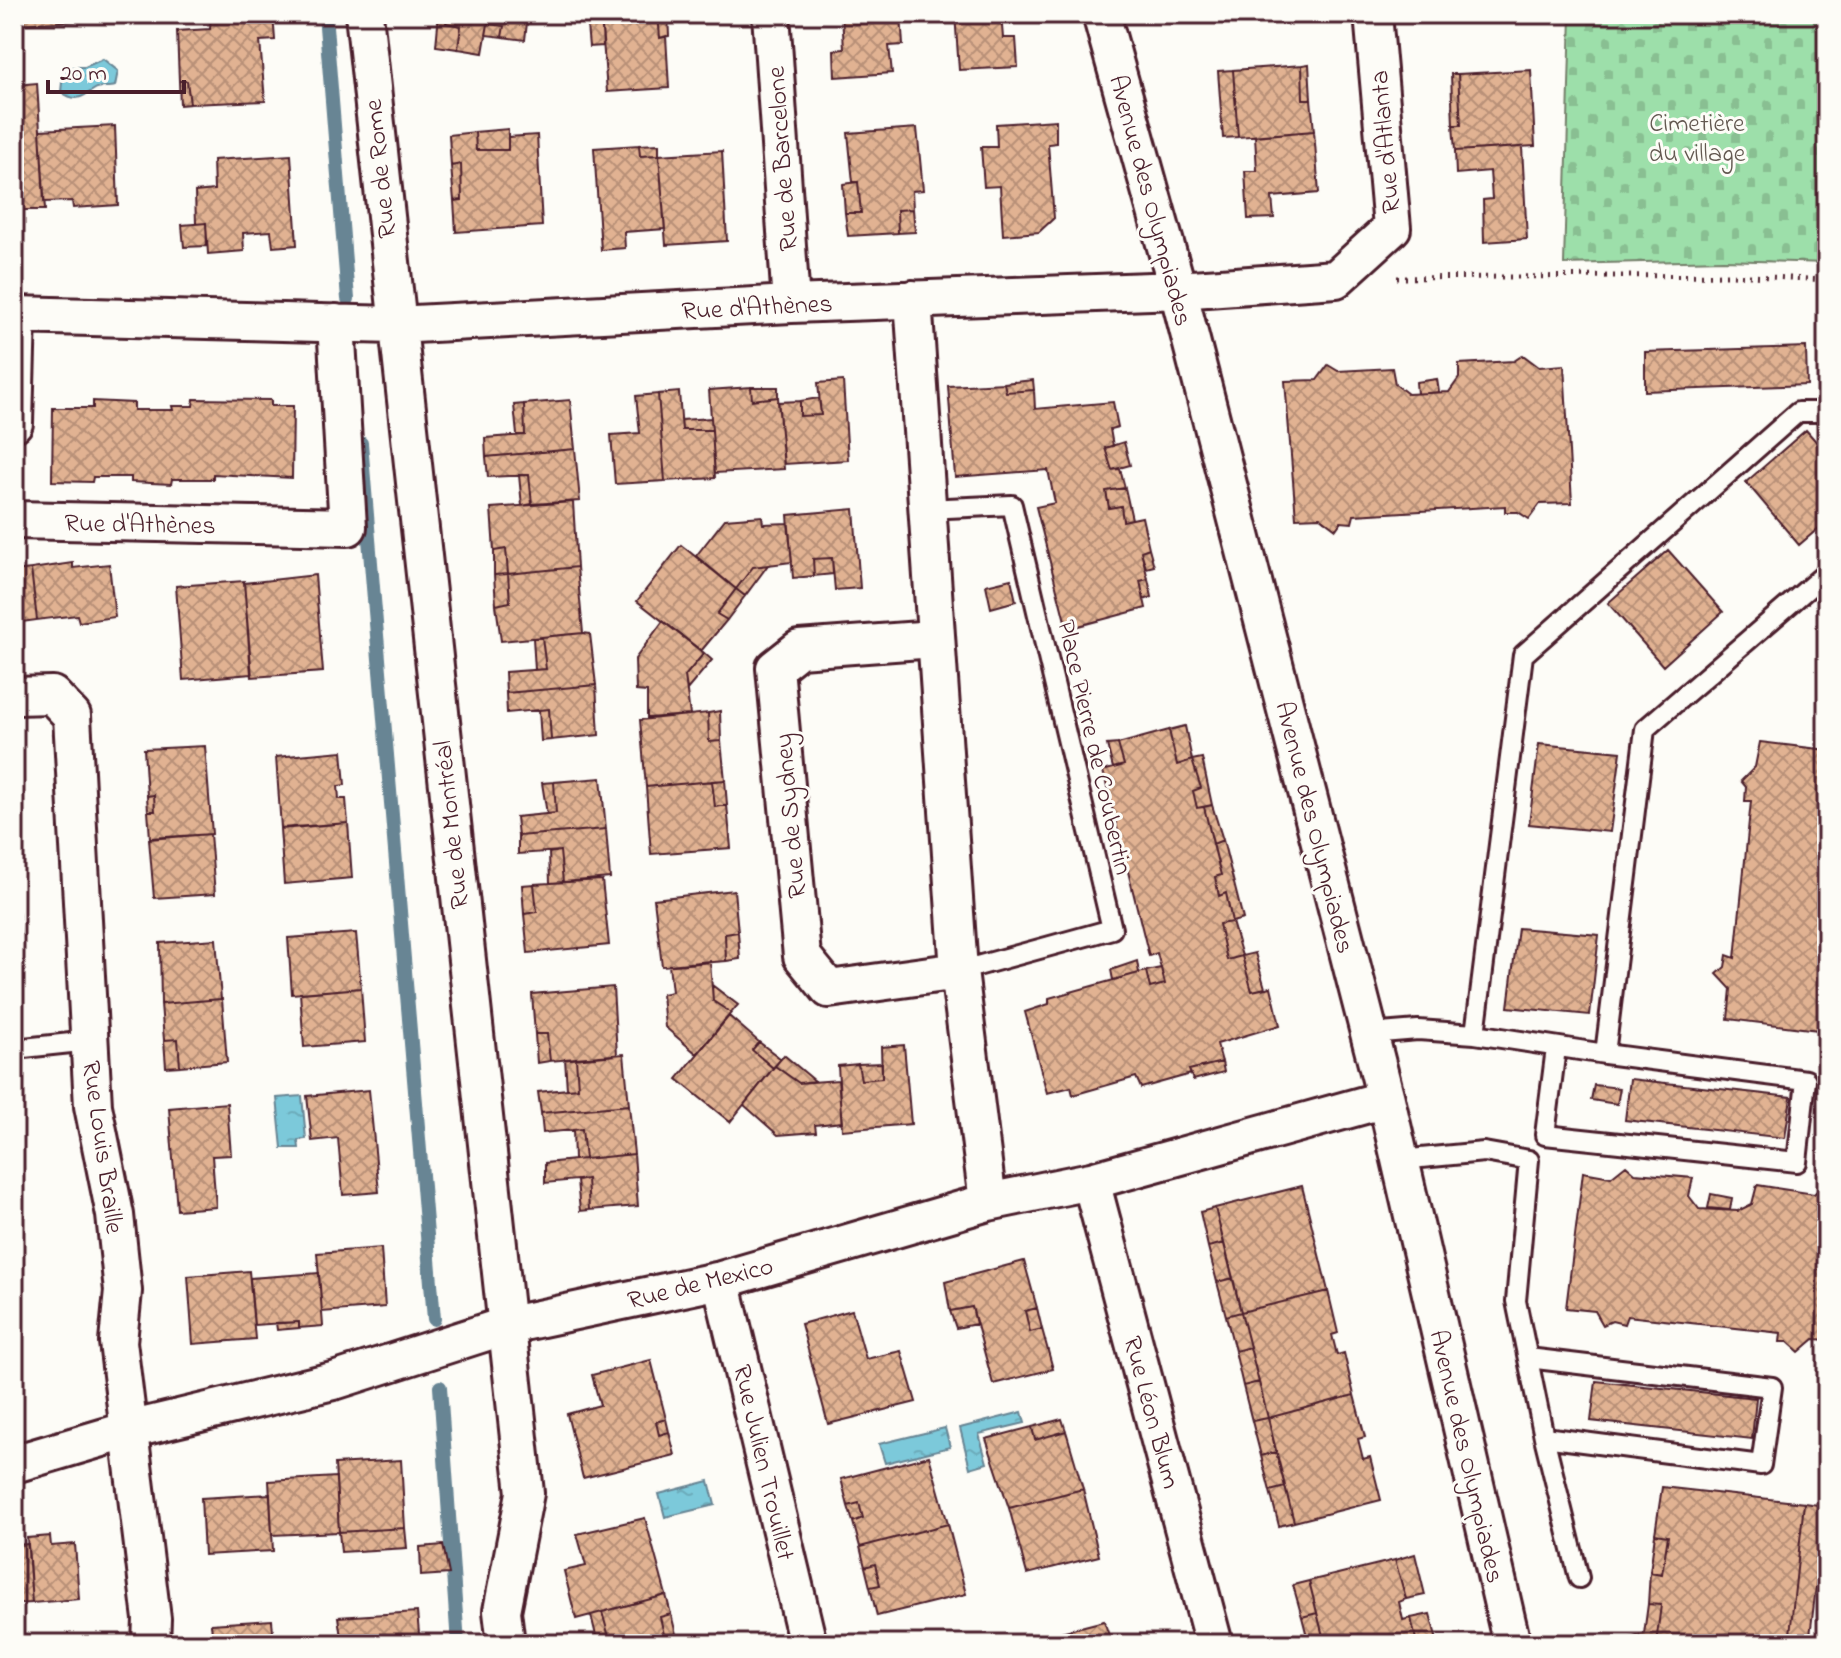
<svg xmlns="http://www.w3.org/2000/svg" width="1841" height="1658" font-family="'Indie Flower',sans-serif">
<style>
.cemetery{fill:url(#cemetery-stones);stroke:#747f6a;stroke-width:2}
.water{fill:url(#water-ripples);stroke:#678594;stroke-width:2}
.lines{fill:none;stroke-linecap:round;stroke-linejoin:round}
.stream{stroke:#678594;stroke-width:14}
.building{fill:url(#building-cross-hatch);stroke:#4a1f2b;stroke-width:2}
.service-casing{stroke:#4a1f2b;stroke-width:24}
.minor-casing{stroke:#4a1f2b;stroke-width:42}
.path{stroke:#4a1f2b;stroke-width:5;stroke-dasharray:2 6;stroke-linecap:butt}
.service{stroke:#fdfcf7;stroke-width:18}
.minor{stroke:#fdfcf7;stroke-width:36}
.labels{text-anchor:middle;stroke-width:6;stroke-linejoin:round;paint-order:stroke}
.park-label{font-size:26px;fill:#635951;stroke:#fdfcf7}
.street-label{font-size:26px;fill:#4a1f2b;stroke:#fdfcf7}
</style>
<defs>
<pattern id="cemetery-stones" width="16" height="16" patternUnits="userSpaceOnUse" patternTransform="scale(2)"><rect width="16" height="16" fill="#9ddfaa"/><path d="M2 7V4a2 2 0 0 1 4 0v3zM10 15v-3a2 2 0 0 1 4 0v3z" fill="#89bf92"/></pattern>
<pattern id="water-ripples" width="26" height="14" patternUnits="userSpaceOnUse" patternTransform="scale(2)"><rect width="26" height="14" fill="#7bc9da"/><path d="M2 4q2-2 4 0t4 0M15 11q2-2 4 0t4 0" fill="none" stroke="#6cacbb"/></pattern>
<pattern id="building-cross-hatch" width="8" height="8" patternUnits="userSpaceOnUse" patternTransform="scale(2)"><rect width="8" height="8" fill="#e1b292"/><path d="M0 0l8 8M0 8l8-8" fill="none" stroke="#b89077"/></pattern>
</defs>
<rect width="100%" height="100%" fill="#fdfcf7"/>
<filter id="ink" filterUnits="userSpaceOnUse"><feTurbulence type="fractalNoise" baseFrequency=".0125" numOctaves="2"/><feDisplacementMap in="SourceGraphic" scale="16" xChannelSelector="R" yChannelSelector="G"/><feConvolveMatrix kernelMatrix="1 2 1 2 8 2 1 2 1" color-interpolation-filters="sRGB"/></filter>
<g filter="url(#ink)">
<path class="cemetery" d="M1571,14H1827V263L1723,260L1564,264Z"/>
<path class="water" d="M103,59L118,71L115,86C109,88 100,86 95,89C81,97 77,103 61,92L63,72L69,67H85Z
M302,1096L306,1139L298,1140L299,1148H282L277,1098Z
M1022,1412L1025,1423L979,1434L987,1463L970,1468L960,1428Z
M945,1428L950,1447L885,1463L879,1444Z
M709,1481L715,1505L665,1517L659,1494Z"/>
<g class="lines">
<path class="stream" d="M325,14L348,299
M361,443L434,1319
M440,1387L458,1644"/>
</g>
<path class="building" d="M14,14H82L83,21L14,24Z
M109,14H138V17L109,19Z
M273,14L275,40L260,41L265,101L190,104L187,81H179L177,31L210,29L211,15Z
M439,14H448L446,23L461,26L458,49L436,46Z
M448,14H528L525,40L502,37L504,26L488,24L483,53L458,49L461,26L446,23Z
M586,14H601L603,46L589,47Z
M601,14H658L660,38L666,36L669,88L607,92Z
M658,14H668L669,36L660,38Z
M842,14H901L903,45L889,46L892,73L835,77L834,50L844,49Z
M955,14H1001L1003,38H1016L1018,67L959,70Z
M1433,14H1451L1452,21L1434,22Z
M1451,14H1534V17L1452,21Z
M488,24L504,26L502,37L486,35Z
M1309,64L1311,99H1303L1302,65Z
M1302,65L1303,99H1311L1314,131L1238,137L1233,70Z
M1233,70L1238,137L1223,138L1218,71Z
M1531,70L1535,146L1455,151L1453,125H1461L1458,74Z
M1451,74H1458L1461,125H1453Z
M179,81H187L190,104L180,105Z
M37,83L45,210H20L18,182H14V85Z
M1056,120V143L1048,144L1054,218L1039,232L1003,235L1000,186L984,187L981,147H997L996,124Z
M115,126L118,205L73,208L72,201L44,202L40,130Z
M917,128L923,190L912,191L913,209L897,210L898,233L848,236L845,213H861L858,182H853L848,133Z
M508,129V150H476L475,132Z
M1314,131L1319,193L1272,197L1274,218L1248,219L1245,171H1257L1255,136Z
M475,132L476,150H508V137L537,135L542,226L456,232L454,201L462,200L461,164L451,166L449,135Z
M659,144V155L640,156L639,145Z
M639,145L640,156L659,155L665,229L624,232L625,248L601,250L594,148Z
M1522,147L1527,239L1484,242L1483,200L1492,199L1490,171L1456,174L1455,151Z
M722,151L727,241L666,245L659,155Z
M291,155L297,245L273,247L271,231L243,233L244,251L208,254L206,223L196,224L195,192L214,190L213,160Z
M461,164L462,200L454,201L451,166Z
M858,182L861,213H845L843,184Z
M913,209L915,232L898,233L897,210Z
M206,223L207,246L184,247L182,225Z
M1806,347L1807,385L1645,391V352Z
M1523,355L1539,367L1564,365L1572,503L1540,504L1529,519L1518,512H1505V506L1354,515L1352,523L1341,522L1336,529L1320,517L1296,518L1285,381L1317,380L1328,365L1338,371L1392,368L1395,384L1408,394L1449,392L1459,378V364L1514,361Z
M1437,379L1439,392L1417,394L1416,382Z
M1033,380L1034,390L1006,392L1004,383Z
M843,381L848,460L784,464L778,402L800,401V416L821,415L818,383Z
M1004,383L1006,392L1034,390L1035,409L1113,402L1118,427L1110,429L1113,446L1105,448L1112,470L1120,469L1125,488L1106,491L1109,508L1121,506L1123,521L1142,517L1149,548L1141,551L1148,579L1140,581L1146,608L1067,629L1036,507L1055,503L1048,470L955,477L948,386Z
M751,387H778V397L752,400Z
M751,387L752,400L778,397L784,469L715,473L709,390Z
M679,392L682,430H712L715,478L665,481L658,394Z
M658,394L665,481L615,484L611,435L640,433L636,396Z
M819,398L821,415L800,416V401Z
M194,399L271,400V406H293L292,478L213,474V479H172L171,484L131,482V477H93L92,482L52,481L53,408H93V401L134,403V410H173L172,406H193Z
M570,400L575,449L486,457L485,438L525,435L524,404Z
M524,404L525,435H517L514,405Z
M711,418L712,430H682L681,420Z
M1806,430L1827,454V521L1799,545L1746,482Z
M1124,442L1130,465L1112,470L1105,448Z
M575,449L580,501L532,504L529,475L488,477L486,457Z
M519,475H529L532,504L522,506Z
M1125,488L1132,519L1123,521L1121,506L1109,508L1106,491Z
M573,502L577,567L508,574L506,549L494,551L491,508Z
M854,509L860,588L835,590L832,558L813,559L814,576L793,578L788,515Z
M762,516L763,524L788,523L792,562L753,567L736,589L696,556L725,519Z
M681,545L736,589L717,614L727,620L701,651L637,601Z
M1149,548L1154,566L1146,568L1141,551Z
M506,549L508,574L494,575V551Z
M1668,550L1723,612L1663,666L1608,603Z
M832,558L833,574L814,576L813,559Z
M73,563V568L109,564L115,617L79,622L77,615L37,620L31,569Z
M768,565L745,596L736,589L753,567Z
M577,567L583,633L501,641L496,605L510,602L508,574Z
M31,569L37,620L14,623V571Z
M508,574L510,602L496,605L494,575Z
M315,575L323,672L252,677L244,583Z
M1011,579L1016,601L991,608L986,585Z
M1148,579L1152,597L1144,600L1140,581Z
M244,581L251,674L183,680L176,586Z
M736,589L745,596L727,620L717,614Z
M663,621L704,653L685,676L690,715L647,718V692L636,691L635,659Z
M583,633L590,634L596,685L506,693L505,672L546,669L542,637Z
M542,637L546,669L535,670L533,638Z
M704,653L712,660L687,690L685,676Z
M596,685L599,735L551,740L549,709L507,713L506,693Z
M549,709L551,740L541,741L539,710Z
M720,711L721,741L709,742L708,713Z
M708,713L709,742L721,741L725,780L646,787L640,720Z
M1185,726L1192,760L1177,765L1169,730Z
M1169,730L1177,765L1192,760L1201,788L1193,791L1197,808L1204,807L1221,875L1215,877L1219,896L1226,893L1232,922L1219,924L1227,960L1242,956L1252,991L1271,987L1280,1025L1217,1044L1222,1062L1189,1070L1191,1074L1141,1088L1136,1077L1073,1095L1071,1087L1047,1093L1025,1012L1049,1004V998L1146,971L1150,988L1165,984L1157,953L1149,956L1103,771L1124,765L1118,744Z
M1760,742L1827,750V1031L1728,1019L1731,989L1717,974L1725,967L1727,955L1735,958L1751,801H1745L1746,787L1741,781L1755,767Z
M1118,744L1124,765L1113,768L1107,745Z
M1539,744L1621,752L1610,832L1529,824Z
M205,746L212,834L150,838L148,811H155L154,795L147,796L144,749Z
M342,751L345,785L338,786L339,799H346L348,823L281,828L276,757Z
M1202,758L1212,805L1197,808L1193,791L1201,788L1192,760Z
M601,778L606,829L518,836L516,817L556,813L554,782Z
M725,780L727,805L715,807L712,781Z
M712,781L715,807L727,805L731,848L651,854L646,787Z
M554,782L556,813L547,814L542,783Z
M154,795L155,811H148L147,796Z
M1212,805L1223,840L1213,844L1204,807Z
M348,823L352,878L284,884L280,829Z
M606,829L610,878L563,882L560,851L518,854V836Z
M210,834L215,894L154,898L149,839Z
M1223,840L1243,919L1232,922L1226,893L1219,896L1215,877L1221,875L1213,844Z
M560,851L563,882L550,883L549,853Z
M602,880L609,945L528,953L524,914L537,912L534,884Z
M534,884L537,912L524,914L522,885Z
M14,885L18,911H14Z
M734,890L738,932L725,934L726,961L662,966L654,899Z
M14,911H18L20,936H14Z
M1232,922L1242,956L1227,960L1219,924Z
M1518,928L1599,935L1590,1015L1508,1007Z
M738,932L740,959L726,961L725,934Z
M356,933L361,988L292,994L288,938Z
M216,939L221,999L161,1004L160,943Z
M1255,953L1265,988L1252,991L1242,956Z
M710,961L713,1001L731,1013L697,1054L665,1027L662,994L672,992L669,965Z
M1137,961L1139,973L1113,980L1111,970Z
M1161,968L1165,984L1150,988L1146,971Z
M712,985L738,1005L731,1013L713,1001Z
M613,987L617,1055L550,1061L547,1034H535L532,994Z
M361,988L365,1042L304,1047L300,993Z
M222,999L227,1062L180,1066L178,1039L164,1040L161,1004Z
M729,1016L759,1042L752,1050L773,1068L730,1122L677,1079Z
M535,1034H547L550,1061L537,1063Z
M178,1039L180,1066L166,1067L164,1040Z
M759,1042L781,1059L773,1068L752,1050Z
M904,1045L911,1124L842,1130L838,1066L858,1064L861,1080L882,1078L881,1047Z
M624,1054L629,1105L541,1113L538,1092L578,1088L576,1058Z
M784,1055L815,1081L799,1083L775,1066Z
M576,1058L578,1088L567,1089L565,1059Z
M1222,1062L1224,1072L1193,1080L1189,1070Z
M882,1063V1078L861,1080L858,1064Z
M775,1066L799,1083L838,1080L842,1122L815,1125L816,1132L778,1135L744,1105Z
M1630,1079L1791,1097L1785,1138L1625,1120Z
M1594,1085L1620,1088L1617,1104L1591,1100Z
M369,1090L379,1192L343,1195L338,1138L312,1141L307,1096Z
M227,1103L231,1155L212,1156L216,1207L177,1210L169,1108Z
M629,1105L634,1154L585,1159L582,1129L543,1133L541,1113Z
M582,1129L585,1159L574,1160L573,1130Z
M634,1154L638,1206L589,1210L587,1179L545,1183V1163Z
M1626,1165L1635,1173L1693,1178L1689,1196L1699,1209L1738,1211L1752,1204L1757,1185L1814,1194L1821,1187L1827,1195V1340L1814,1339L1799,1352L1788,1342H1780L1781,1333L1627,1316L1624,1324L1612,1321L1603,1325L1595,1311L1566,1308L1583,1172L1611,1177Z
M587,1179L589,1210L580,1211L577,1181Z
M1302,1186L1328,1291L1241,1312L1215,1208Z
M1711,1194L1732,1198L1730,1210L1708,1208Z
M1215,1208L1224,1243L1208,1247L1200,1212Z
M1224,1243L1233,1278L1217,1282L1208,1247Z
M381,1248L385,1307L322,1312L317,1253Z
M1024,1261L1037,1308L1025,1311L1030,1332L1042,1329L1053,1369L993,1384L972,1307L950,1311L945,1282Z
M249,1271L255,1339L193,1344L188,1276Z
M319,1273L323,1326L299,1328V1322L254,1325L250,1278Z
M1233,1278L1241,1312L1226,1316L1217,1282Z
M1328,1291L1338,1333L1332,1335L1337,1355L1344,1353L1354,1395L1268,1418L1241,1312Z
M14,1306L20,1354H14Z
M972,1307L976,1324L956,1328L950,1311Z
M1037,1308L1042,1329L1030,1332L1025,1311Z
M852,1310L866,1359L901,1351L916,1402L828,1424L801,1324Z
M1241,1312L1250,1347L1235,1351L1226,1316Z
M299,1322V1328L277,1330L276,1323Z
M1250,1347L1259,1382L1243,1386L1235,1351Z
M651,1360L666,1419L656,1422L659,1435L669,1432L675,1455L583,1478L567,1414L600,1405L592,1375Z
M1596,1381L1756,1398L1752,1439L1591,1421Z
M1259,1382L1268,1418L1252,1421L1243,1386Z
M1354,1395L1365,1437L1358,1439L1363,1459L1370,1457L1381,1500L1294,1522L1268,1418Z
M1268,1418L1276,1452L1261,1456L1252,1421Z
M666,1419L669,1432L659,1435L656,1422Z
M1062,1419L1066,1431L1035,1440L1032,1427Z
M1032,1427L1035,1440L1066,1431L1083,1489L1009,1508L986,1439Z
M1276,1452L1285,1487L1270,1491L1261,1456Z
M929,1456L948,1524L860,1547L853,1522L863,1518L859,1503L848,1506L841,1479Z
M401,1460L405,1528L339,1532L335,1464Z
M336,1477L339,1532L272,1535L269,1481Z
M1285,1487L1294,1522L1279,1526L1270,1491Z
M1662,1487L1804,1503L1789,1644H1656L1661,1605L1648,1604L1650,1572L1662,1574L1668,1536L1655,1534Z
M1083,1489L1099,1556L1027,1574L1009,1508Z
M270,1494L273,1551L204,1555L201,1498Z
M859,1503L863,1518L853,1522L848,1506Z
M1804,1503L1826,1506L1809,1644H1789Z
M645,1518L666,1595L576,1619L564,1571L586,1566L577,1534Z
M948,1524L966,1594L877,1616L870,1587L880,1585L875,1564L865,1567L860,1547Z
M405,1528L407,1548L341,1552L339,1532Z
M1655,1534L1668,1536L1662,1574L1650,1572Z
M50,1536L51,1546L75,1544L79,1599L32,1603L27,1538Z
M28,1544L32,1603L14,1604V1545Z
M443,1545L449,1574L421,1576L420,1547Z
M1415,1554L1425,1595L1406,1599L1395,1560Z
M1395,1560L1406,1599L1399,1602L1403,1620L1411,1618L1417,1644H1325L1309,1581Z
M875,1564L880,1585L870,1587L865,1567Z
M1309,1581L1317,1613L1302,1617L1293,1585Z
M666,1595L671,1614L660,1617L665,1639L677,1638L678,1644H611L602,1612Z
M1648,1604L1661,1605L1656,1644H1609L1644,1634Z
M417,1612L420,1644H342L338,1617Z
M602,1612L611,1644H598L591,1615Z
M1317,1613L1325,1644H1309L1302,1617Z
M671,1614L677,1638L665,1639L660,1617Z
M1430,1614L1438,1644H1417L1411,1618Z
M272,1620L274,1644H213L211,1624Z
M1104,1621L1112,1644H1051L1049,1635Z"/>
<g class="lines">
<g class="service-casing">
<path id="service" d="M926,509L1012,505L1112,929L959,971
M1369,1034L1418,1030L1475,1034L1523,655L1798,412H1827
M1475,1034L1605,1054L1645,729L1827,572
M1556,1048L1545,1135L1797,1162L1806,1080L1605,1054
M14,1049L90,1041
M1400,1160L1484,1152L1529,1160L1516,1301L1544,1437L1761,1465L1772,1387L1528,1358
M1544,1437L1579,1578"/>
</g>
<g class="minor-casing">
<path id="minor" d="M364,14L525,1493L502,1611L506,1644
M771,14L791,304
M1101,14L1178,290L1386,1099L1512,1644
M913,299L959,971L988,1202
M14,315L395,325L791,304L1178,290L1336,279L1392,228L1373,14
M14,423L17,315
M14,520L348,527L336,323
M934,639L799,649L775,668L802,956L829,989L959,971
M14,696L52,695L72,716L93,1106L115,1215L123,1291L118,1342L152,1619L151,1644
M1091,1181L1214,1644
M721,1280L808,1644
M14,1464L129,1430L337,1380L505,1326L721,1280L988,1202L1091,1181L1386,1099"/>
</g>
<path class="path" d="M1397,278L1732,275L1827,280"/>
<use href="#service" class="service"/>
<use href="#minor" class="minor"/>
</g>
</g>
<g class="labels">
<g class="park-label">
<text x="1697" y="131">Cimetière<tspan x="1697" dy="30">du village</tspan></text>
</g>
<g class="street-label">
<text transform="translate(1384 142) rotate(-95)" y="9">Rue d'Atlanta</text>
<text transform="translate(781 159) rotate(-94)" y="9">Rue de Barcelone</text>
<text transform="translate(379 169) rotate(-96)" y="9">Rue de Rome</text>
<text transform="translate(1152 200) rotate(75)" y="9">Avenue des Olympiades</text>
<text transform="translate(757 306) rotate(-3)" y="9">Rue d'Athènes</text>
<text transform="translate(140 523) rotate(1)" y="9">Rue d'Athènes</text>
<text transform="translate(1096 747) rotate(77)" y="9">Place Pierre de Coubertin</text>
<text transform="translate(789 816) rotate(-95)" y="9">Rue de Sydney</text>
<text transform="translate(450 825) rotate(-96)" y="9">Rue de Montréal</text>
<text transform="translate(1316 827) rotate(76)" y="9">Avenue des Olympiades</text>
<text transform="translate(104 1147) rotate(82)" y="9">Rue Louis Braille</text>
<text transform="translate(700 1282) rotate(-14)" y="9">Rue de Mexico</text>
<text transform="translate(1153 1412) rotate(75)" y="9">Rue Léon Blum</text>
<text transform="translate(1468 1456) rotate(77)" y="9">Avenue des Olympiades</text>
<text transform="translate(765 1462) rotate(77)" y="9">Rue Julien Trouillet</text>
</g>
</g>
<rect width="1841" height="1658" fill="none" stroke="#fdfcf7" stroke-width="48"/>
<rect x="24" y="24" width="1793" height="1610" fill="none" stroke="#4a1f2b" stroke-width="3" filter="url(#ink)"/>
<path d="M48 80v12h136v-12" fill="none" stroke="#4a1f2b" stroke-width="4"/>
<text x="60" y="80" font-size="24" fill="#4a1f2b" stroke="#fdfcf7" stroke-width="6" paint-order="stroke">20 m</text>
</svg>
